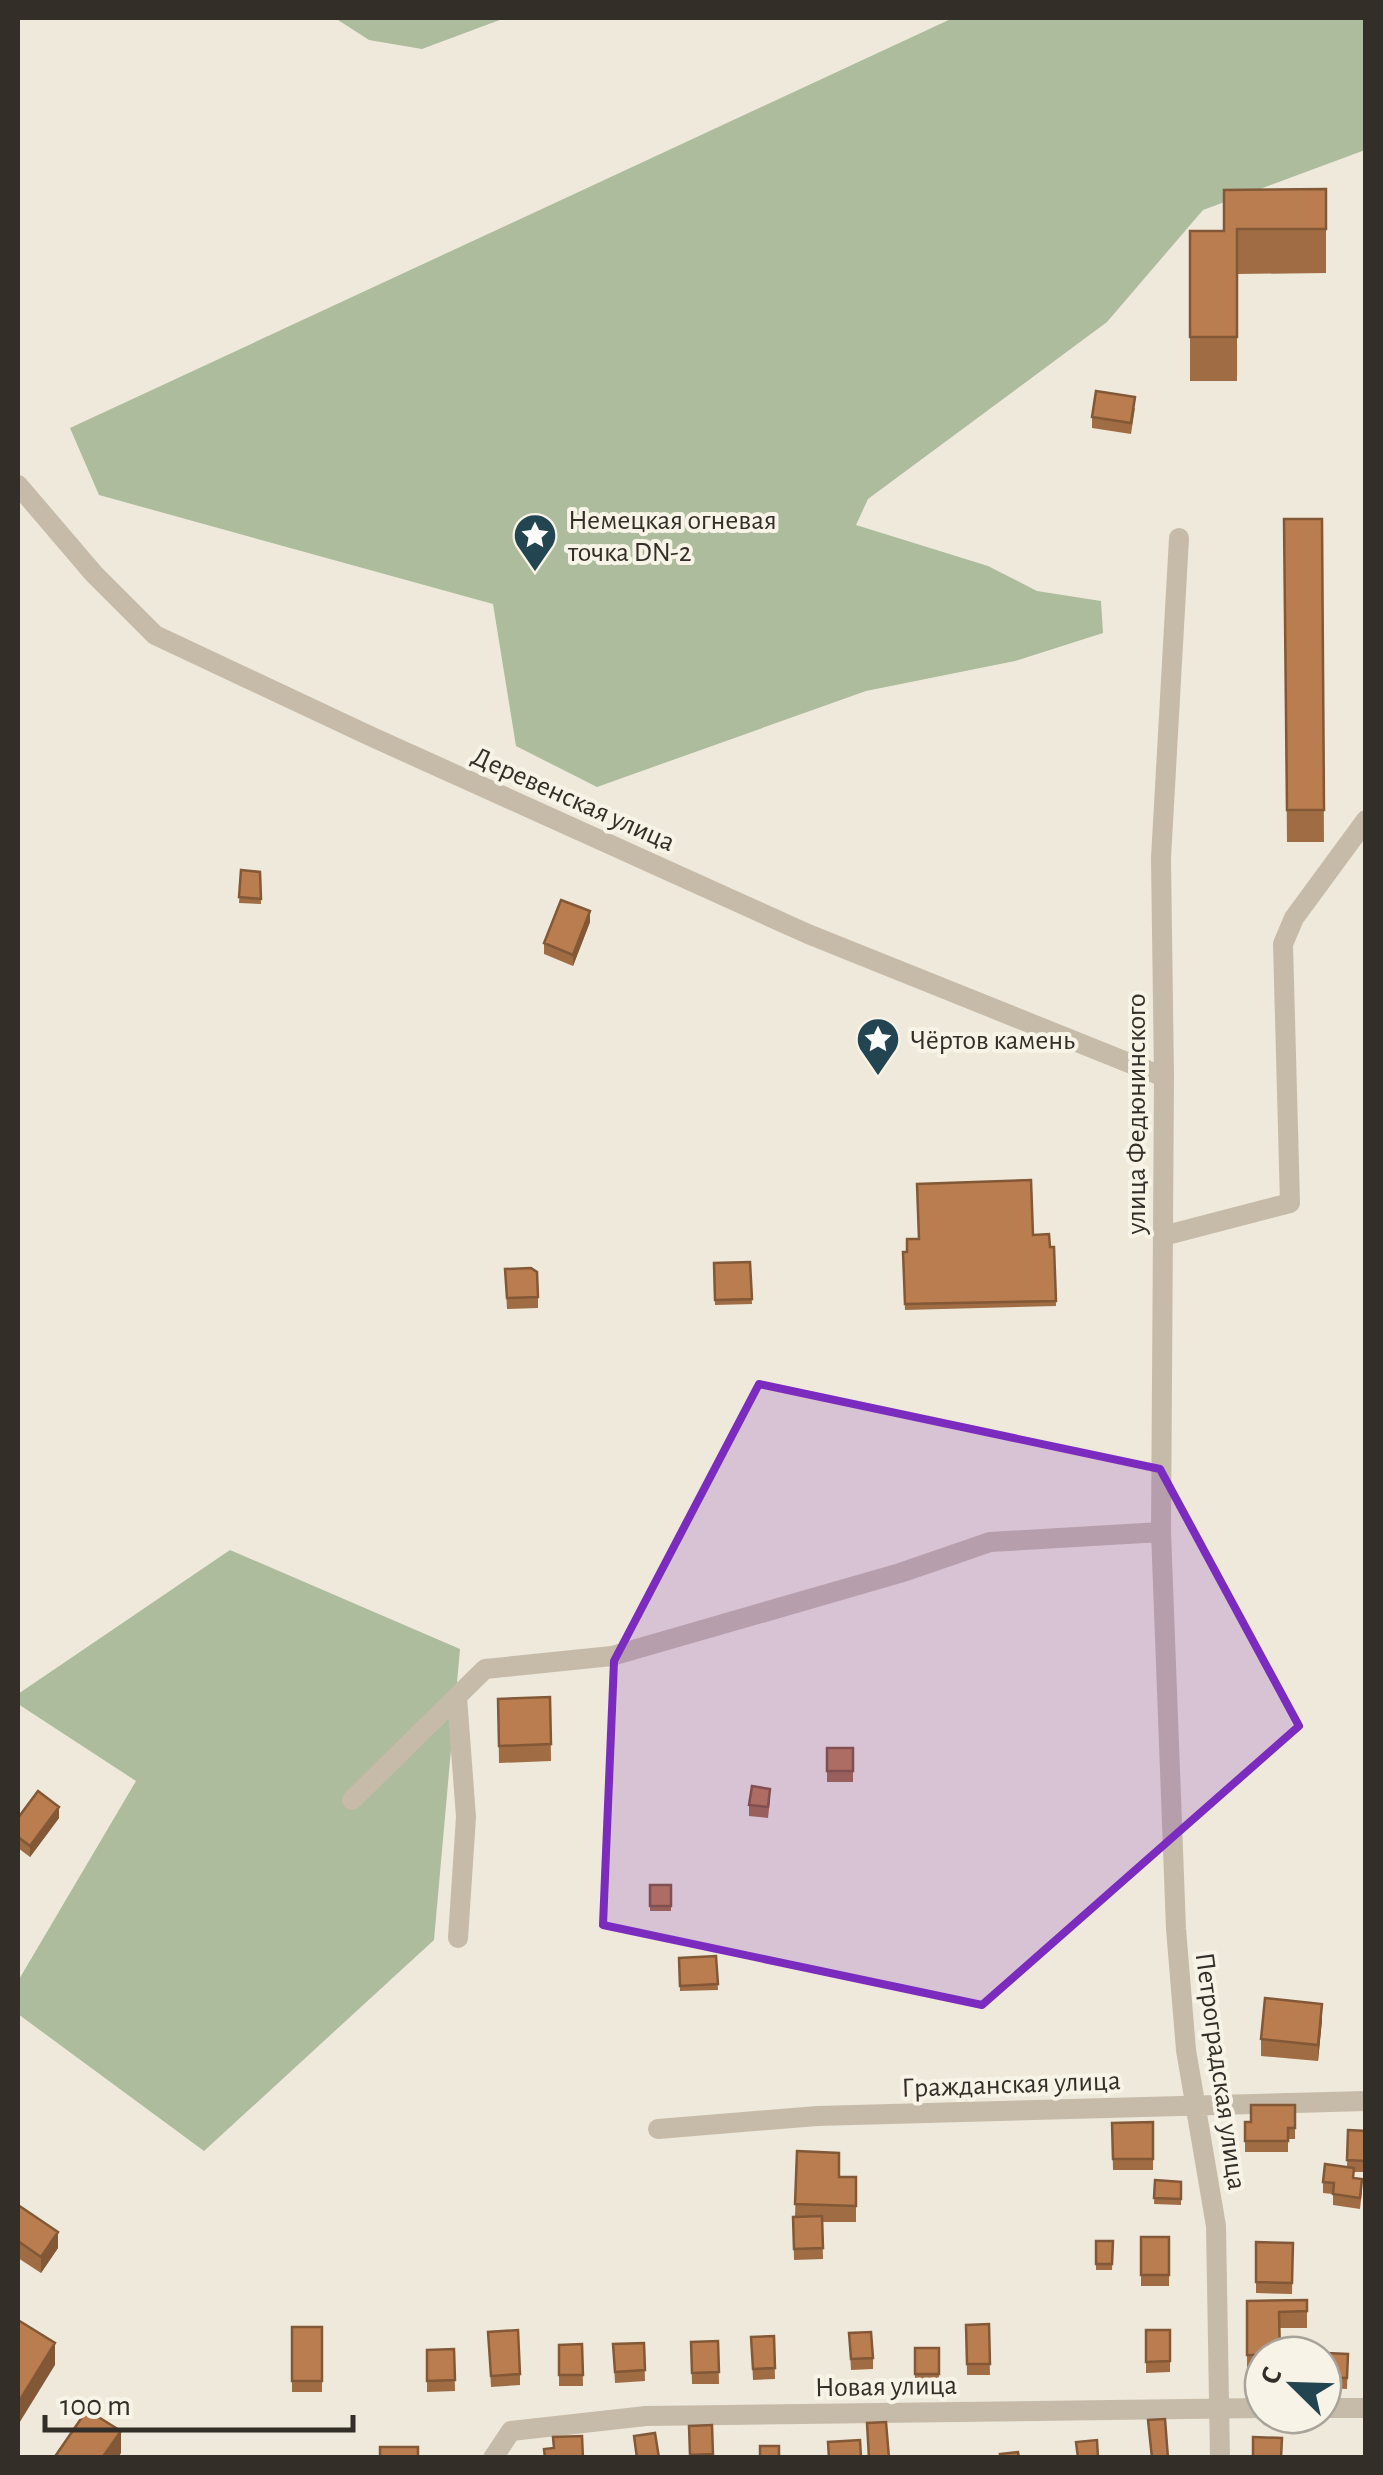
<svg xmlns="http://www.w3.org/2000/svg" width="1383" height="2475" font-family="'Alegreya Sans',sans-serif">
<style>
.green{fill:#acbc9d}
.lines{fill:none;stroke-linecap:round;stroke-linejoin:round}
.minor{stroke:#c6bba9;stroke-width:20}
.wall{fill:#a06c44}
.shaded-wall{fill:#825837}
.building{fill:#ba7d4f;stroke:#825837;stroke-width:2.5}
.marked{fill:#7b2cbf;fill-opacity:0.2;stroke:#7b2cbf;stroke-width:8;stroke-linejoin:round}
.labels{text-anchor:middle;stroke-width:8;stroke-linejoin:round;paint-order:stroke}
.poi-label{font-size:28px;fill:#332e28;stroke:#f7f3e7;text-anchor:start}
.street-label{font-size:28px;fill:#332e28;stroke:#f7f3e7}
</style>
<rect width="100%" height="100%" fill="#efe9db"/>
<path class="green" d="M335,18H505L422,49L369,40Z
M953,18H1365V150L1203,210L1107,322L868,499L856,525L988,566L1037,591L1101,601L1103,633L1015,661L866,691L597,787L516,746L493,604L99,495L70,428Z
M230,1550L460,1649L434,1940L204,2151L18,2014V1981L136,1781L18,1704V1694Z"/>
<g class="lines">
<path class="minor" d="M18,485L94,574L155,635L370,736L808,934L1164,1077
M1179,538L1161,858L1164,1077L1161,1532L1176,1929L1186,2050L1216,2226L1220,2458
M1163,1236L1290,1203L1283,944L1294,918L1366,820
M457,1697L466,1817L458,1938
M352,1800L485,1669L612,1656L900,1573L990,1542L1161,1532
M658,2129L817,2116L1366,2101
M1323,2408H1366
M493,2458L511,2431L646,2416L1263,2408"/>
</g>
<path class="wall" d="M1326,189V273L1237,274V381H1190V231H1224Z
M1135,408L1131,434L1092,428V417Z
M1284,519H1322L1324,842H1287Z
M241,870L260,872L261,904L239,903Z
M590,922L573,966L544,954V943Z
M1033,1235L1050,1247H1054L1056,1306L905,1310L903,1252Z
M750,1262L752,1304L715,1305L714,1263Z
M505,1269L538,1297V1308L507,1309Z
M550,1697L551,1761L499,1763L498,1699Z
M827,1748H853V1782H827Z
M770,1800L768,1818L749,1816V1805Z
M18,1818H59L30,1857L18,1848Z
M650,1885H671V1911H650Z
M716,1956L718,1990L680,1991L679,1958Z
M1322,2020L1318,2061L1261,2056V2039Z
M1295,2105V2139H1288V2152H1245V2122H1251Z
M1153,2122V2170H1113L1112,2123Z
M1348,2130L1366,2131V2172H1354V2178L1362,2190L1360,2209L1333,2205V2194L1323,2193V2182L1347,2167Z
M797,2151L839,2177H856V2222H822L823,2259L794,2260L793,2217H795Z
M1155,2180L1181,2182V2205L1154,2204Z
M18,2205L58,2248L41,2273L18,2258Z
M1141,2237H1169V2286H1141Z
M1096,2241H1113L1112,2270H1096Z
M1256,2242L1293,2243L1292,2294L1256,2293Z
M1307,2300V2328H1280L1263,2355V2371L1247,2372V2301Z
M989,2324L990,2375H967L966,2325Z
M292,2327H322V2392H292Z
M1146,2330H1170V2372L1146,2373Z
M488,2332L520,2374V2385L491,2387Z
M849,2333L873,2358V2369L851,2370Z
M774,2336L775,2379L753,2380L751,2337Z
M718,2341L719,2384H692L691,2342Z
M644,2343L645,2381L615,2383L613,2344Z
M582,2344L583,2386H559V2345Z
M915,2348H939V2385H915Z
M454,2349L455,2391L427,2392V2350Z
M1326,2353L1348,2354L1347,2389L1325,2388Z
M712,2425L713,2458H690L689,2426Z"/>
<path class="shaded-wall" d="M590,911V922L573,966V955Z
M59,1807V1818L30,1857V1846Z
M1322,2004V2020L1318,2061V2045Z
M58,2232V2248L41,2273V2257Z
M55,2343V2365L18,2425V2403Z
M121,2431V2453L118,2458H102Z"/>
<path class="building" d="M1326,189V229H1237V337H1190V231H1224V190Z
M1096,391L1135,397L1131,423L1092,417Z
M1284,519H1322L1324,810H1287Z
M241,870L260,872L261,899L239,897Z
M561,900L590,911L573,955L544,943Z
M1031,1180L1033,1235L1049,1234L1050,1247H1054L1056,1301L905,1304L903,1252H907V1239H919L917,1184Z
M750,1262L752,1299L715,1300L714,1263Z
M531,1268L537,1272L538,1297L507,1298L505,1269Z
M550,1697L551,1744L499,1746L498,1699Z
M827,1748H853V1771H827Z
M752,1786L770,1789L768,1807L749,1805Z
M38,1791L59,1807L30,1846L18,1837V1818Z
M650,1885H671V1906H650Z
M716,1956L718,1984L680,1986L679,1958Z
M1265,1998L1322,2004L1318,2045L1261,2039Z
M1251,2105H1295V2128H1288V2141H1245V2122H1251Z
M1153,2122V2159H1113L1112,2123Z
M1348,2130L1366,2131V2161L1347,2160Z
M797,2151L839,2153V2177H856V2206L795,2204Z
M1325,2164L1354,2168L1353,2178L1362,2179L1360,2198L1333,2194L1334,2183L1323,2182Z
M1155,2180L1181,2182V2199L1154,2198Z
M18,2205L58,2232L41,2257L18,2241Z
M822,2216L823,2248L794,2249L793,2217Z
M1141,2237H1169V2275H1141Z
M1096,2241H1113L1112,2264H1096Z
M1256,2242L1293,2243L1292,2283L1256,2282Z
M1307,2300V2311L1279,2312L1280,2355H1247V2301Z
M18,2320L55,2343L18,2403Z
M989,2324L990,2364H967L966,2325Z
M292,2327H322V2381H292Z
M518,2330L520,2374L491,2376L488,2332Z
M1146,2330H1170V2361L1146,2362Z
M871,2332L873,2358L851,2359L849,2333Z
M774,2336L775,2368L753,2369L751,2337Z
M718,2341L719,2372L692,2373L691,2342Z
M644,2343L645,2370L615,2372L613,2344Z
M582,2344L583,2375H559V2345Z
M915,2348H939V2374H915Z
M454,2349L455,2380L427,2381V2350Z
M1326,2353L1348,2354L1347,2378L1325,2377Z
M87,2410L121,2431L102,2458H54Z
M1165,2419L1168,2458H1152L1148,2420Z
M886,2422L889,2458H869L867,2423Z
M712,2425L713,2454L690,2455L689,2426Z
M655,2433L659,2458H637L634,2436Z
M582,2436L583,2458H545L544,2449L554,2448L553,2437Z
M1253,2437L1282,2438L1281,2458H1253Z
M860,2440L861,2457L829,2458L828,2442Z
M1097,2440L1098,2458H1078L1076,2442Z
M760,2446H779V2458H760Z
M380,2447H418V2458H380Z
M1018,2452L1019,2458H1001L1000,2454Z"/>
<path class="marked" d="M759,1384L1160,1469L1299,1726L982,2005L603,1925L614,1661Z"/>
<defs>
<g id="sight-pin" transform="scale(2.25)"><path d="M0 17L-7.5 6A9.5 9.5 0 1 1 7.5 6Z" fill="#224551" stroke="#f7f3e7"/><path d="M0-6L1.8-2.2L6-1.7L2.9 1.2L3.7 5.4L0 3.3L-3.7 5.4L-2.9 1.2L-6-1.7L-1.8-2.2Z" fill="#fff"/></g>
</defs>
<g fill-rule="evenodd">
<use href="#sight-pin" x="535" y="535"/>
<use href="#sight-pin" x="878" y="1039"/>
</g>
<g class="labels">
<g class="poi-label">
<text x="568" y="529">Немецкая огневая<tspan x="568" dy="32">точка DN-2</tspan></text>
<text x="910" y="1049">Чёртов камень</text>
</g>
<g class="street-label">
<text transform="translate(574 798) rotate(24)" y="10">Деревенская улица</text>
<text transform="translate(1135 1114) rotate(-90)" y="10">улица Федюнинского</text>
<text transform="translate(1222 2071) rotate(82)" y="10">Петроградская улица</text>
<text transform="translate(1011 2083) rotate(-2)" y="10">Гражданская улица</text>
<text transform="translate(886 2385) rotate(-1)" y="10">Новая улица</text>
</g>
</g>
<rect width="1383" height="2475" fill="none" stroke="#332e28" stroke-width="40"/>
<g transform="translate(1293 2385) rotate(293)"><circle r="48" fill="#f7f3e7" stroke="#a9a49b" stroke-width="2.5"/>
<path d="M0-8L18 38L0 25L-18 38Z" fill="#224551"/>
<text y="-15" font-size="28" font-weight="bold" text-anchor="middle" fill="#332e28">С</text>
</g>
<path d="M45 2415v15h308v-15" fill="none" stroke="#332e28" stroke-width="5"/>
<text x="60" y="2415" font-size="30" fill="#332e28" stroke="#f7f3e7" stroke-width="8" paint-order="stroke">100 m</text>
</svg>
